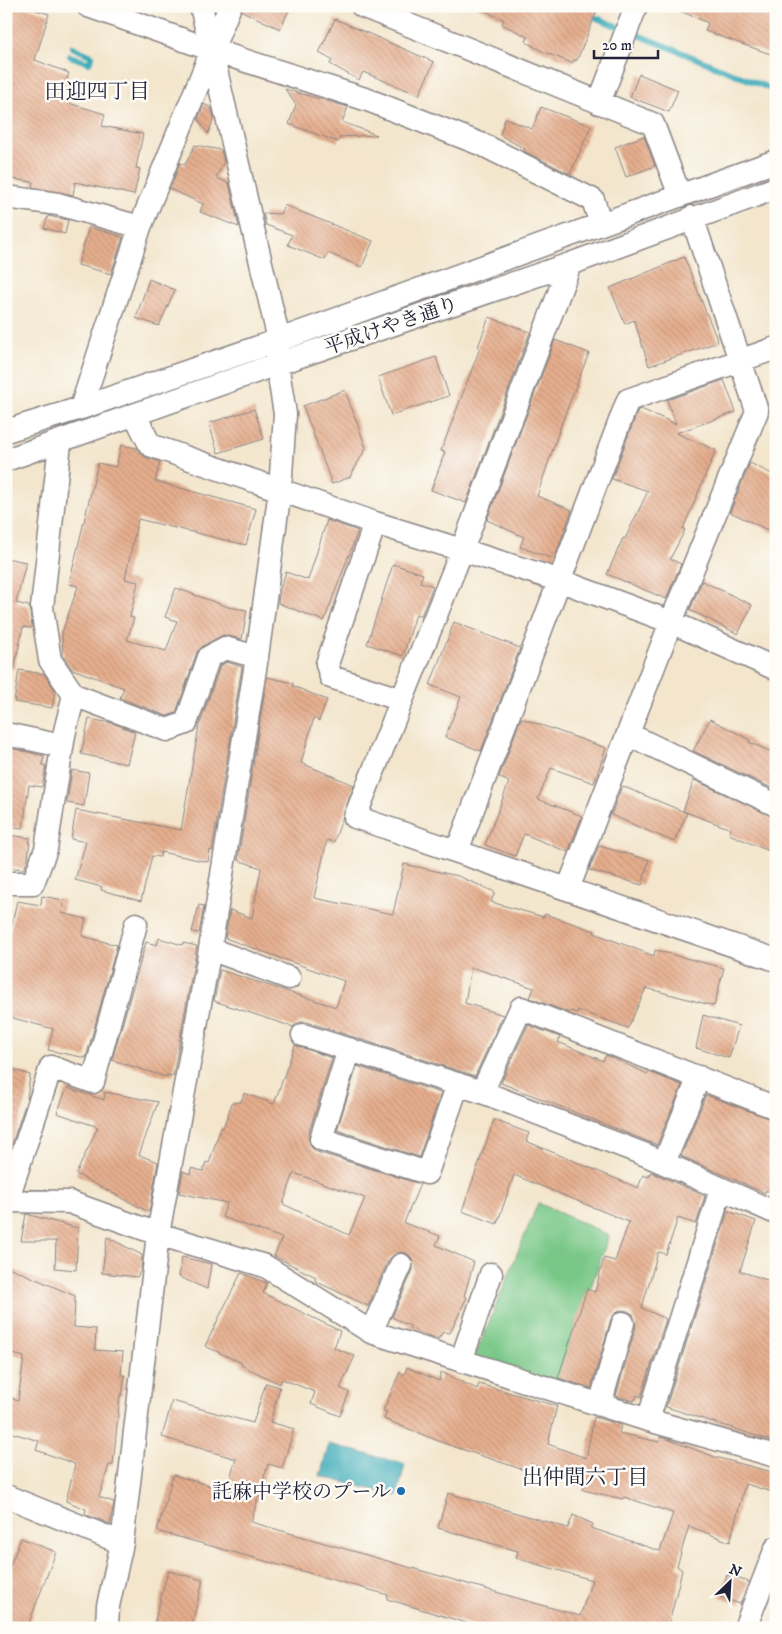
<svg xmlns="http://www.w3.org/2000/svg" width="782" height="1634" font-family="'IM FELL DW Pica','Noto Serif JP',serif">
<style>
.green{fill:#78c787;stroke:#4d7461}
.water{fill:#3baab8;stroke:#2e667a}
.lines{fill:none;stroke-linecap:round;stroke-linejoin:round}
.stream{stroke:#3baab8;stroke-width:6}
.building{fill:url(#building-back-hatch);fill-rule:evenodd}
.minor-casing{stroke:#8a8484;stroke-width:25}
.minor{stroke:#fff;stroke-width:22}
.poi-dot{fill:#1f6fb2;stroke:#fdfcf7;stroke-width:2}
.labels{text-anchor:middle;stroke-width:5;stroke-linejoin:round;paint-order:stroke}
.street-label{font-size:20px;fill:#22223b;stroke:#fdfcf7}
.poi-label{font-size:20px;fill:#22223b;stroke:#fdfcf7;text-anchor:end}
.neighbourhood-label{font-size:21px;fill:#22223b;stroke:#fdfcf7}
</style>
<defs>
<pattern id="building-back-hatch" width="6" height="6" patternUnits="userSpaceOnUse" patternTransform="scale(1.25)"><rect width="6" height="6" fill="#e5ae8d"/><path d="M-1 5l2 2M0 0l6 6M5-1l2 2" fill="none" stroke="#c4957b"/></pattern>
</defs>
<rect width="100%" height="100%" fill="#fdfcf7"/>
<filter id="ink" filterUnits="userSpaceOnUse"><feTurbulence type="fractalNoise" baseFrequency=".02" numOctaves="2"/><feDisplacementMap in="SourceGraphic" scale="10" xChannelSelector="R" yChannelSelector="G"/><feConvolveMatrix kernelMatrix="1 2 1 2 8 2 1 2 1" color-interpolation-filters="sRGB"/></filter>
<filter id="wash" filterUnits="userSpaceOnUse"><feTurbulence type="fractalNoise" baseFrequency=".0096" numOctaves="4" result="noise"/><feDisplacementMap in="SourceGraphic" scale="20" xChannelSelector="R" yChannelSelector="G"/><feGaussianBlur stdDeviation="1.12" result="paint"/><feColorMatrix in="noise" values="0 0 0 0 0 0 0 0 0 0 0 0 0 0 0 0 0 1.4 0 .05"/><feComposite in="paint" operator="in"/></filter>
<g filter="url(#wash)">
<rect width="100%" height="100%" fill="#f3e6cd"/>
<path class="green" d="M538,1203L609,1235L557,1385L474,1359Z"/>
<path class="water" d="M329,1444L405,1464L397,1496L320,1476Z"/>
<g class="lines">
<path class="stream" d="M587,14L776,91
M70,56L89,63L92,56L72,47"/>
</g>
<g id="blocks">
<path class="building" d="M6,6H23L49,14L35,60L69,73L59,100L105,114L102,126L143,134L136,168L140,169L134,195L75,182L73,195L32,187L33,182L6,178Z
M243,6H291L280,29L242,11Z
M475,6H599L577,60H574L572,63L544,52L526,42L528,37L502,24L504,20Z
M669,6H776V56L705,31L708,23Z
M335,19L434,62L419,95L363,72L359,80L330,64L332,60L319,53Z
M639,74L678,90L669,112L630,97Z
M285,89L348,107L342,122L377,135L340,137L338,142L289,124L296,105Z
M204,104L211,108L214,117L208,134L198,119Z
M541,107L591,126L570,174L524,151L525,149L500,135L505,118L532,129Z
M644,136L655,166L626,177L615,147Z
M195,145L221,150L224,162L216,178L229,183L239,227L200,212L203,204L170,189L180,163L185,165Z
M284,205L373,241L362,267L328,253L325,260L288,245L292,235L266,225L263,213L280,214Z
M48,216L68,220L65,234L44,228Z
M89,227L123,237L111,274L78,265Z
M684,257L718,342L649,366L634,320L625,324L610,288Z
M149,279L175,290L159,326L136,318Z
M489,317L530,332L466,503L431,490L445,452L441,451L480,348L478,347Z
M555,340L589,353L562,422L537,496L572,510L554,559L520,547L524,537L487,520Z
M436,357L449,396L391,415L378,377Z
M724,380L736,412L676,433L716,450L683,529L685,530L670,559L681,564L666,599L607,574L623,538L625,539L648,491L612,479L638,410L641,409L676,424L667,400Z
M345,390L366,448L350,477L332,484L303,406Z
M254,409L264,439L218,453L209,423Z
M121,445L137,448L145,457L160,462L155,481L256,509L246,545L138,519L125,579L138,582L130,617L134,618L127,640L166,651L177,621L165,617L176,588L228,607L247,610L242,639L223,635L203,646L197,652L176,713L167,716L120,698L124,688L72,669L63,655L62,633L78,586L69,584L98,463L116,467Z
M750,463L776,476V534L730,512Z
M327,520L358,531L324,621L278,603L280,589L286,572L308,580Z
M6,558L26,562L16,603L29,606L32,626L31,628L23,627L14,669L6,668Z
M393,564L423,574L420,582L433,586L421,616L416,614L403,656L367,644Z
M702,581L752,605L738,634L690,610Z
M454,622L520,648L481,751L445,737L461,697L430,685Z
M227,662L242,667L212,851L210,850L208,862L161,852L160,857L152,856L141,901L101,890L102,887L75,880L86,842L71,839L76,810L181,830L199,726L220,666Z
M19,670L44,674L55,690L52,708L14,702Z
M267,677L293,683V686L327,700L319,721L314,718L301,763L354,785L334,842L327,840L314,898L393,914L404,864L458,876L495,892L491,902L544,917L545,914L595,931L594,933L654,956L655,950L724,968L714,1006L646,988L628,1028L578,1010L577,1013L571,1011L570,1013L530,998L534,988L471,967L465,1003L503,1015L475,1076L307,1022H300L293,1027L214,1001L220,970L336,1007L344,981L225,938L230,910L252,918L261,868L238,860Z
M521,718L606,748L594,783L551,768L538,799L582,816L568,852L524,834L515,856L485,845L509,782L499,777Z
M89,719L112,723L135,732L127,764L81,754Z
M710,719L750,740L749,742L776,754V790L693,751Z
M6,747L44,756L42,765L46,766L42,787L29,785L23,828L6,826Z
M72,770L89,773L84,806L67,803Z
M694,780L776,818V854L729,834L731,829L683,811Z
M622,786L687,813L674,842L611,815Z
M9,835L30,838L28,859L24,869L6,867Z
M599,846L649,860L642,885L589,870Z
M42,896L64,900L62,913L86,919L82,936L117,945L86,1058L48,1050L53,1029L6,1016V950L17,901L41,905Z
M199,905L204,906L199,933L192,932Z
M159,938L182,945L183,943L197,946L173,1076L167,1075L166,1077L112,1060L146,942L157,945Z
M703,1015L739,1026L729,1058L696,1048Z
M528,1025L560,1037L558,1042L603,1061L606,1055L648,1074L649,1072L682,1085L657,1145L501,1083Z
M295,1045L332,1058L308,1135L311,1147L317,1152L420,1184L404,1223L440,1236L436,1245L474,1262L464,1296L467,1297L450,1333L443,1332L438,1339L409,1328L410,1326L392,1317L413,1270L412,1258L407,1253L399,1252L389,1259L368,1306L315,1281L316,1277L274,1256L282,1238L222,1217L227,1203L179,1193L183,1171L190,1174L191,1168L203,1171L206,1162L209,1163L221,1127L223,1128L232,1103L241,1102L244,1093L274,1104ZM294,1173L365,1198L349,1235L283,1204Z
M357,1066L441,1093L419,1157L337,1130Z
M6,1067L30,1075L27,1099L8,1155L6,1154Z
M67,1088L104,1100L105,1092L158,1102L139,1155L158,1162L149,1212L76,1174L98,1127L57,1113Z
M706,1095L776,1121V1195L766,1190L765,1193L681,1156Z
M494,1120L529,1133L526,1141L638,1188L643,1175L649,1177L651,1172L705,1196L696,1224L678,1218L666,1254L658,1252L642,1308L666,1319L641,1397L637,1395L634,1401L616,1396L636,1326L633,1314L627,1311L619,1310L611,1319L591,1388L558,1378L587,1289L595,1292L604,1258L615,1261L629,1222L514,1175L497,1224L462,1211Z
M728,1211L756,1221L740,1271L776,1283V1442L666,1407Z
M26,1214L78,1228L76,1270L55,1268L56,1241H21Z
M107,1237L142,1255L141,1270L137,1277L102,1273Z
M182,1257L211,1264L207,1289L179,1277Z
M6,1266L75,1296L74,1327L96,1329L95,1350L123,1352L121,1375H125L122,1395H120L113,1465H109L99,1497L114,1502L110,1524L85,1514L86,1509L66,1501L75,1464L36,1450L39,1441L6,1431V1396L18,1401L24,1357L6,1352Z
M241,1273L267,1283L263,1293L340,1331L334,1348L355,1356L340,1388L349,1392L340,1416L311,1404L315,1392L282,1379L280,1384L241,1365L242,1363L205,1346Z
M407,1367L439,1381L441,1372L477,1389L479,1384L557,1406L548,1444L586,1458L594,1417L621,1425L619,1433L659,1442L660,1437L664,1438L715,1457L776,1473V1493L745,1484L730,1542L689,1526L677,1566L682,1570L668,1628H483L387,1599L388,1595L157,1531L173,1475L226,1490L236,1459L162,1437L172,1401L253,1423L266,1383L280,1387L270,1422L294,1429L282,1468L268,1464L251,1522L580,1616L592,1580L516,1558L518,1551L438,1528L448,1493L568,1528L573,1515L593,1524L591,1528L660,1551L673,1513L624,1497L623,1499L583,1490L584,1486L566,1480L567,1475L530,1464L527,1471L446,1444L384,1419L387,1412L383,1411L400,1372L404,1375Z
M21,1538L56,1552L27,1628H6V1576Z
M168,1571L203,1580L191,1628H153Z
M727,1575L749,1582L740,1604L720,1597Z"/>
</g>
</g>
<g filter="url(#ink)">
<use href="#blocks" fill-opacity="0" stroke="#8a8484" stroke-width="1"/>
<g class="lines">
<g class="minor-casing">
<path id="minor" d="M88,6L212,50L368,100L483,145L593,200L601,224
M362,6L653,124L680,196
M599,103L636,6
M6,197L58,204L140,227
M570,264L462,550L355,817L776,960
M81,408L140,227L230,6
M135,415L150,445L375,523L561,581L671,622L776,669
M6,431L81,408L279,340L776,161
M60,443L42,608L50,660L74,695L167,730L186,723L209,657L225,648L257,657
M6,460L277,364L570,264L776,188
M375,523L327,664L331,677L402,700
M6,734L62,746
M628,734L776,805
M457,851L628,400L776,348
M6,883H33L46,849L64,735L74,695
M568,889L671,622L757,411L692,217
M210,949L289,978
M303,1035L482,1092L646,1155L776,1213
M349,1049L321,1139L427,1173L458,1084
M482,1092L521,1008L776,1108
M664,1163L699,1077
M6,1201L69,1202L158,1234L265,1266L371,1332L648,1420L776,1456
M7,1201L51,1067L93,1082L136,924
M371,1332L401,1265
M461,1361L491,1274
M600,1405L623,1323
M648,1420L721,1189
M6,1496L122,1543
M107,1628L108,1606L122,1543L158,1234L210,949L257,657L280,490L285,414L277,364L279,340L201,6
M745,1628L776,1548"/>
</g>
<use href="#minor" class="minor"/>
</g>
</g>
<circle class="poi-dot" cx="401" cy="1491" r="5"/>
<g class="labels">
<g class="street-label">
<text transform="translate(391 325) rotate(-19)" y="7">平成けやき通り</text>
</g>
<g class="poi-label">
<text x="391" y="1498">託麻中学校のプール</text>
</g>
<g class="neighbourhood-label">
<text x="97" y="98">田迎四丁目</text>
<text x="585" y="1484">出仲間六丁目</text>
</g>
</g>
<rect width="782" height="1634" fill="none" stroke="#fdfcf7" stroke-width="25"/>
<g transform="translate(730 1582) rotate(25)" stroke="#fdfcf7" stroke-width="4" paint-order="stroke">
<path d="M0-4L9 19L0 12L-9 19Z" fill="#22223b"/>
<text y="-8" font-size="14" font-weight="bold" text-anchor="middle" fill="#22223b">N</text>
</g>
<path d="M594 50v8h64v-8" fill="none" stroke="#22223b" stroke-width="2.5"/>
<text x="602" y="50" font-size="15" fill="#22223b" stroke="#fdfcf7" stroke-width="4" paint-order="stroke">20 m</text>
</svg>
